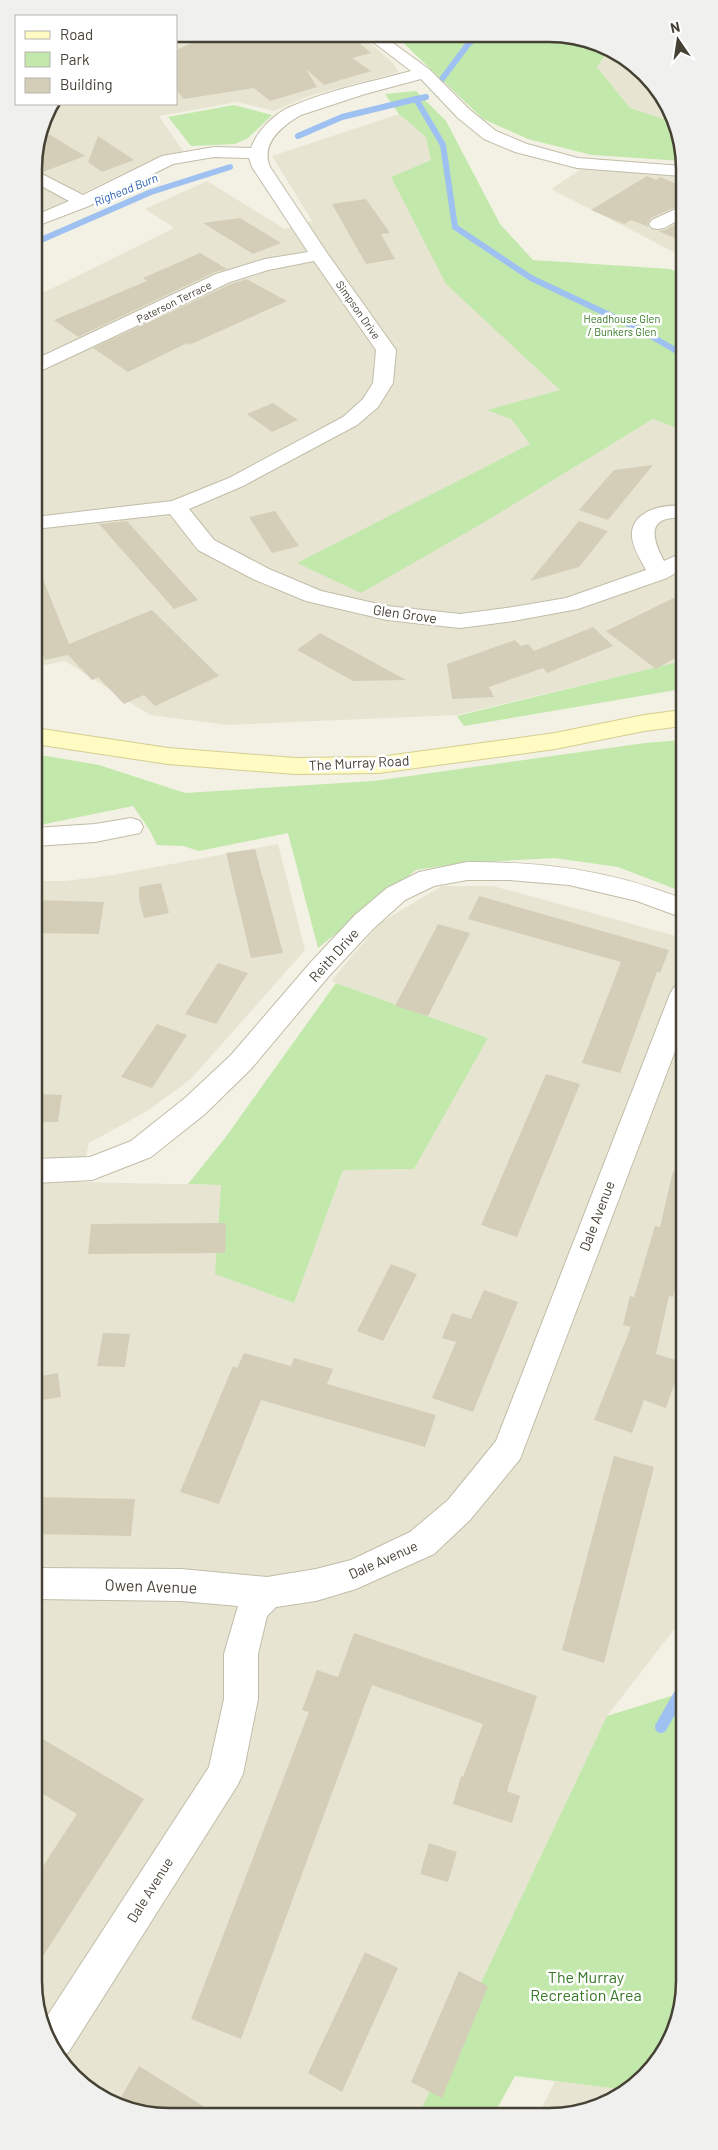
<svg xmlns="http://www.w3.org/2000/svg" width="718" height="2150" font-family="Barlow,sans-serif">
<style>
.residential{fill:#e7e4d2}
.green{fill:#c2e8ab}
.lines{fill:none;stroke-linecap:round;stroke-linejoin:round}
.stream-far1{stroke:#9ec1f2;stroke-width:6}
.stream{stroke:#9ec1f2;stroke-width:12}
.building{fill:#d4ceb9}
.street-casing{stroke:#c1bda9;stroke-width:2}
.secondary-casing{stroke:#d4ce92;stroke-width:2}
.street{fill:#fff;fill-rule:evenodd}
.secondary{fill:#fffbc2;fill-rule:evenodd}
.labels{text-anchor:middle;stroke-width:5;stroke-linejoin:round;paint-order:stroke}
.far-street-label{font-size:11px;fill:#454134;stroke:#fff}
.far-park-label{font-size:11px;fill:#377826;stroke:#fff}
.far-water-label{font-size:12px;font-style:italic;fill:#2b62b3;stroke:#fff}
.street-label{font-size:14px;fill:#454134;stroke:#fff}
.near-street-label{font-size:16px;fill:#454134;stroke:#fff}
.near-park-label{font-size:16px;fill:#377826;stroke:#fff}
.rim{fill:none;stroke:#454134;stroke-width:2.5}
</style>
<rect width="100%" height="100%" fill="#f3f1e4"/>
<path class="residential" d="M176,34L361,35L393,63L399,72L309,96L274,111L237,102L159,116L183,151L148,162L34,216V160L48,109L52,104H176Z
M607,53L645,74L670,121L630,108L597,67Z
M399,114L426,137L431,160L391,177L446,283L560,390L488,410L511,419L530,444L298,563L488,520L653,419L682,430V661L457,715L228,725L150,715L65,661L35,667L34,285L45,292L174,228L145,209L207,181L285,229L312,221L272,156Z
M583,168L682,174V256L551,189Z
M278,844L305,950L191,1079L147,1111L89,1143L80,1182L221,1185L215,1274L294,1303L343,1170L414,1169L488,1038L331,981L381,922L442,886H493L683,938L684,1605L679,1623L607,1716L419,2114H143L73,2076L36,2007L35,881H66L113,875Z
M555,2081L627,2090L616,2098L575,2114H539Z"/>
<path class="green" d="M395,35L576,36L607,53L597,67L630,108L670,121L682,143V161L592,155L528,139L483,119Z
M416,91L446,121L500,224L533,260L670,269L682,274V430L653,419L488,520L361,593L297,563L530,444L511,419L487,410L560,390L446,284L391,177L431,160L426,137L399,114L385,94Z
M234,105L272,115L248,138L235,144L191,146L168,117Z
M682,661V689L464,726L457,716Z
M682,740L683,892L618,867L555,858L462,863L416,870L318,948L288,833L199,851L183,846L157,845L149,829L133,806L35,826V754L99,765L185,793L374,781L645,743Z
M336,983L488,1038L414,1169L343,1170L294,1303L215,1274L221,1185L188,1184L225,1138Z
M684,1692V1989L674,2032L651,2070L627,2090L515,2076L494,2114H419L607,1716Z"/>
<g class="lines">
<path class="stream-far1" d="M439,83L469,43L479,36
M426,97L416,99L443,145L455,227L531,278L637,328L682,354
M298,136L342,117L416,99
M34,243L151,192L230,167"/>
<path class="stream" d="M661,1727L684,1687"/>
</g>
<path class="building" d="M211,34L350,35L371,53L352,58L371,71L324,85L306,69L317,87L270,101L254,88L184,99L176,90V50Z
M42,130L85,156L43,172L34,168V160Z
M98,136L134,160L102,172L88,162Z
M647,176L656,180L660,177L682,186V204L651,218L647,224L649,227L631,220L624,224L591,210Z
M366,199L390,233L381,234L395,259L366,264L332,204Z
M240,218L281,243L253,254L203,223Z
M682,220V241L658,231L665,230Z
M200,253L227,269L215,272L78,337L54,320L147,281L143,278Z
M246,279L287,301L189,345L187,343L128,372L93,348L231,284Z
M273,403L298,420L272,432L247,414Z
M653,465L608,520L579,510L614,470Z
M275,511L299,546L272,553L249,517Z
M127,521L198,600L174,609L99,524Z
M579,521L608,531L579,567L530,581Z
M36,562L69,644L152,610L219,676L155,706L144,695L124,704L98,677L92,680L68,655L45,660L35,634Z
M682,594V654L656,669L606,631Z
M593,627L613,646L547,673L543,668L489,687L494,697L452,699L447,664L515,640L521,646L528,644L534,651Z
M320,633L406,680L353,681L297,650Z
M255,849L283,953L251,958L226,853Z
M161,883L169,913L144,918L139,899V887Z
M479,896L669,950L660,973L657,972L620,1073L582,1063L621,962L468,919Z
M35,900L104,902L99,934L35,933Z
M438,924L470,933L428,1016L395,1006Z
M218,963L248,973L216,1024L185,1014Z
M157,1024L187,1035L152,1088L121,1077Z
M546,1074L580,1084L517,1237L481,1225Z
M35,1094L62,1095L58,1122H35Z
M673,1171L683,1172V1256L673,1297L669,1296L656,1354L682,1362L666,1408L644,1400L632,1433L594,1420L631,1327L623,1325L630,1296L634,1297L655,1226L660,1227Z
M226,1223L225,1253L88,1254L91,1224Z
M391,1264L417,1274L383,1341L357,1331Z
M484,1290L518,1302L473,1412L432,1398L456,1342L442,1338L452,1313L471,1319Z
M103,1333L130,1334L125,1367L97,1366Z
M244,1353L291,1366L294,1358L333,1369L327,1384L436,1415L425,1447L261,1400L219,1504L180,1492L233,1366L237,1368Z
M58,1373L61,1397L36,1401V1377Z
M614,1456L654,1467L604,1663L562,1650Z
M36,1497L135,1499L131,1536L36,1534Z
M354,1633L537,1696L507,1791L520,1796L512,1823L453,1804L461,1776L463,1777L483,1724L372,1685L241,2039L191,2019L309,1712L302,1710L317,1670L338,1677Z
M36,1735L144,1799L36,1967V1877L77,1814L36,1790Z
M429,1843L457,1852L448,1882L420,1874Z
M365,1952L398,1968L342,2092L308,2073Z
M459,1971L488,1986L442,2098L411,2082Z
M139,2066L216,2114H143L119,2101Z"/>
<g class="lines">
<g class="street-casing">
<path id="street" d="M364,35H382L430,70L470,110L496,131L527,144L578,158L682,166V176L577,168L515,152L484,139L458,118L421,79L365,94L301,115C282,126 260,143 270,167L327,253L396,350L393,383L378,407L357,425L243,486L189,509L214,540L269,569L321,591L387,606L460,614L513,607L566,598L646,570C641,560 633,549 632,537C630,511 663,504 682,506V518C647,516 651,537 664,561L682,553V569L667,578L578,609L513,621L460,628L387,620L306,601L253,579L198,550L170,514L35,529V517L172,501L229,478L343,417L363,399L373,383L376,350L314,261L268,270L230,282L34,374V360L216,274L265,259L308,252L252,167L249,158L214,157L173,164L89,206L34,227V216L69,201L34,182V170L83,195L162,156L214,147L251,148C257,131 274,114 290,107C328,90 371,82 411,71Z
M682,206V218L664,228L658,229L652,228L649,224L652,220Z
M131,818L140,821L143,827L140,833L95,842L35,846V828L95,824Z
M467,862C545,862 609,870 683,899V918L637,901L569,885L509,880H467L434,886L405,900L373,929L329,976L251,1069L205,1114L151,1157L92,1180L35,1183V1159L90,1157L131,1141L185,1098L231,1055L311,962L355,915L387,888L419,872Z
M683,984V1030L520,1459L470,1520L434,1554L356,1589L316,1601L276,1607L267,1616L258,1654V1699L243,1774L237,1786L68,2053L62,2055L44,2021L209,1767L224,1699V1654L238,1606L181,1601L36,1599V1568L181,1569L267,1577L316,1569L351,1560L410,1532L448,1500L496,1441L670,994L674,987Z"/>
</g>
<g class="secondary-casing">
<path id="secondary" d="M682,710V726L644,731L555,749L379,773L295,774L168,764L35,744V728L168,748L295,758L379,757L555,733L644,715Z"/>
</g>
<use href="#street" class="street"/>
<use href="#secondary" class="secondary"/>
</g>
<g class="labels">
<g class="far-street-label">
<text transform="translate(174 302) rotate(-26)" y="4">Paterson Terrace</text>
<text transform="translate(358 310) rotate(55)" y="4">Simpson Drive</text>
</g>
<g class="far-park-label">
<text x="622" y="323">Headhouse Glen<tspan x="622" dy="13">/ Bunkers Glen</tspan></text>
</g>
<g class="far-water-label">
<text transform="translate(126 190) rotate(-22)" y="4">Righead Burn</text>
</g>
<g class="street-label">
<text transform="translate(405 614) rotate(8)" y="5">Glen Grove</text>
<text transform="translate(359 763) rotate(-3)" y="5">The Murray Road</text>
<text transform="translate(334 955) rotate(-48)" y="5">Reith Drive</text>
<text transform="translate(597 1216) rotate(-69)" y="5">Dale Avenue</text>
<text transform="translate(383 1560) rotate(-24)" y="5">Dale Avenue</text>
<text transform="translate(150 1890) rotate(-58)" y="5">Dale Avenue</text>
</g>
<g class="near-street-label">
<text transform="translate(151 1586) rotate(2)" y="6">Owen Avenue</text>
</g>
<g class="near-park-label">
<text x="586" y="1983">The Murray<tspan x="586" dy="18">Recreation Area</tspan></text>
</g>
</g>
<path d="M0 0H718V2150H0ZM169 42H549A127 127 0 0 1 676 169V1981A127 127 0 0 1 549 2108H169A127 127 0 0 1 42 1981V169A127 127 0 0 1 169 42Z" fill="#f0f0ef" fill-rule="evenodd"/>
<path class="rim" d="M169 42H549A127 127 0 0 1 676 169V1981A127 127 0 0 1 549 2108H169A127 127 0 0 1 42 1981V169A127 127 0 0 1 169 42Z"/>
<rect x="15" y="15" width="162" height="90" fill="#ffffff" stroke="#b5b3ae"/>
<rect x="25" y="31" width="25" height="8" fill="#fffbc2" stroke="#b5b3ae"/>
<text x="60" y="40" font-size="15" fill="#454134">Road</text>
<rect x="25" y="52" width="25" height="15" fill="#c2e8ab" stroke="#b5b3ae"/>
<text x="60" y="65" font-size="15" fill="#454134">Park</text>
<rect x="25" y="78" width="25" height="15" fill="#d4ceb9" stroke="#b5b3ae"/>
<text x="60" y="90" font-size="15" fill="#454134">Building</text>
<g transform="translate(678 40) rotate(347)" stroke="#ffffff" stroke-width="4" paint-order="stroke">
<path d="M0-4L9 19L0 12L-9 19Z" fill="#454134"/>
<text y="-8" font-size="14" font-weight="bold" text-anchor="middle" fill="#454134">N</text>
</g>
</svg>
